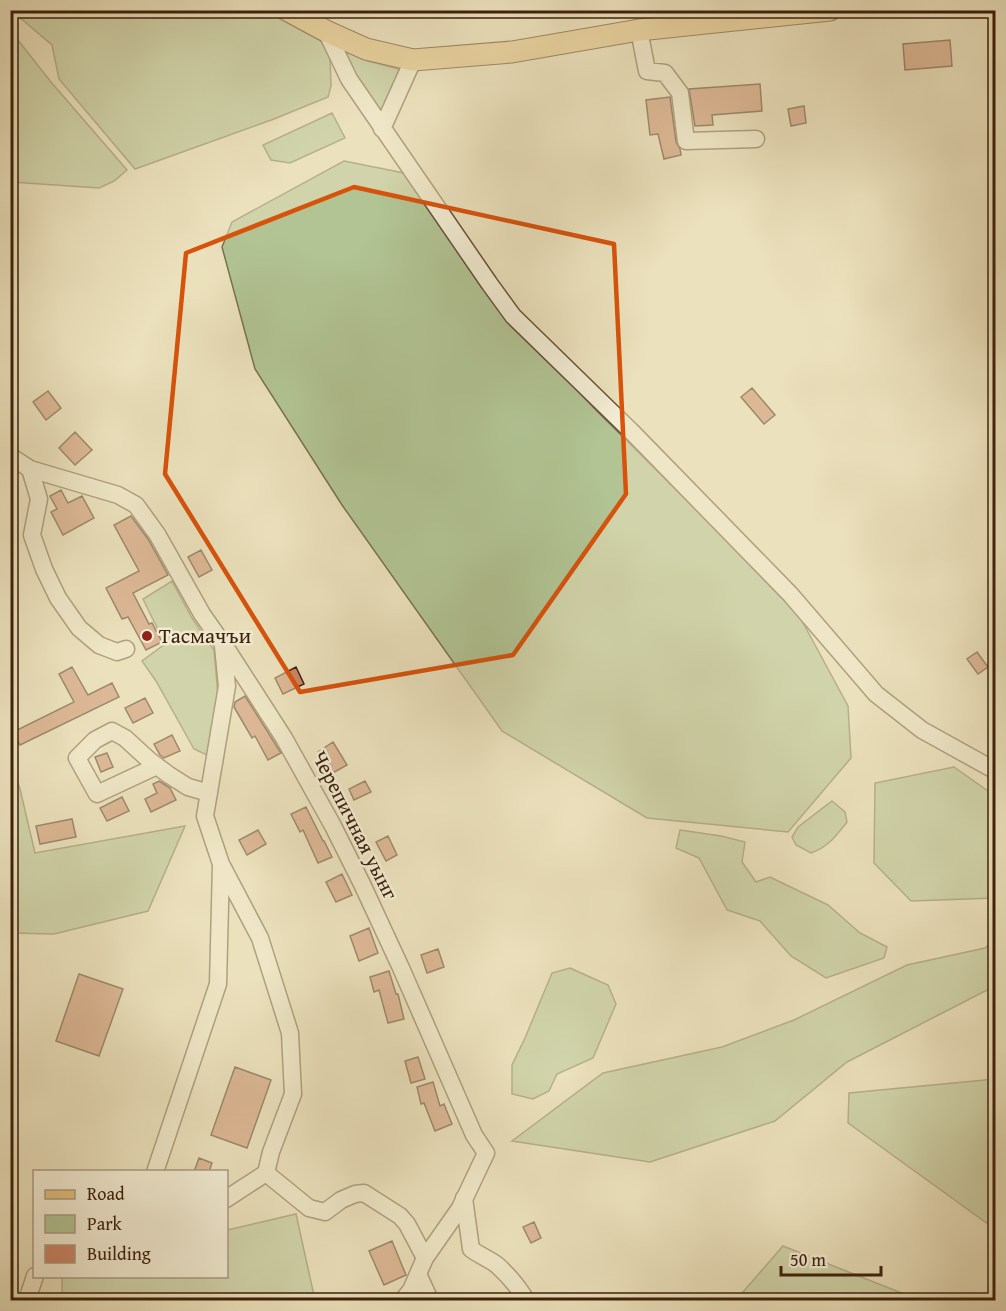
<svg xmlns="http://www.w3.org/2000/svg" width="1006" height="1311" font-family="'Gentium Book Plus',serif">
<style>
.green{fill:#b2c494;stroke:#787250;stroke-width:1.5}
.building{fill:#cc8668;stroke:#3d200b;stroke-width:1.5}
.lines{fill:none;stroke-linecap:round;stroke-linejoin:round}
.minor-casing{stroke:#685037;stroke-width:19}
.major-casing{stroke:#3d200b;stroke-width:23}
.minor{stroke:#f2ecd3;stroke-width:16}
.major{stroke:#e6c07e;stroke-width:21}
.marked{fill:none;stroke:#d7530c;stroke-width:4.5;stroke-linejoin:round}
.poi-dot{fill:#8f2418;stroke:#f2ecd3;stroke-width:2}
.labels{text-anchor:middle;stroke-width:5;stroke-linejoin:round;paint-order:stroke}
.poi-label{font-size:21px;fill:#3d200b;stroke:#f2ecd3;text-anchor:start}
.street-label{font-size:21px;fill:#3d200b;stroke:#f2ecd3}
</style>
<rect width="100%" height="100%" fill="#ebe1bc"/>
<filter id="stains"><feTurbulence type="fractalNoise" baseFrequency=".00333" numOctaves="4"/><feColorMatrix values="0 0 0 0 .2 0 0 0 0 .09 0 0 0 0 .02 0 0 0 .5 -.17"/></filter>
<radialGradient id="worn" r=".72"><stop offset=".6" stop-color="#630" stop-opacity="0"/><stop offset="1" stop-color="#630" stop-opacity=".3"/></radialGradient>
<path class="green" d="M12,11H266L321,41L330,57L331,86L328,97L274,119L135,169L59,79L52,45Z
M10,30L51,82L127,170L114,181L99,188L11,182Z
M350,51L368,61L402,70L382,116L358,79L345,56Z
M332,113L345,138L290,163L271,160L263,145Z
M344,161L409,174L491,300L597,411L795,608L848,706L851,758L788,832L647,818L502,731L342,505L255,369L222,247L232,222Z
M172,581L192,618L214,650L218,696L207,755L194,749L156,681L142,661L165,644L143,599Z
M11,764L20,789L35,853L185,826L148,911L54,934L11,933Z
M954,767L995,796V898L911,901L874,863L875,783Z
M832,801L845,812L847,822C836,836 828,847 811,853L796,845L792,837L798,827Z
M680,830L721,836L745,842L742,862L756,882L770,877L828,905L860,933L887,947L884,958L826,978L791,956L760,921L727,910L699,858L676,848Z
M995,939V986L847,1062L775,1121L650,1162L512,1141L603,1073L722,1047L794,1020L907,965L985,948Z
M570,968L608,985L616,1004L593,1058L557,1074L549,1091L533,1099L512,1094V1065L525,1038L552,973Z
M995,1079V1229L848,1123L849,1093Z
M296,1214L315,1300H62V1277L226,1276L227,1230Z
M783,1246L904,1294L903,1300H736Z"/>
<path class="building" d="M950,40L952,66L905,70L903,44Z
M760,84L762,111L712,115L713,125L695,126L689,89Z
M670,97L676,142L680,149L681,155L664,159L658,134L650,135L646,100Z
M804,106L806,123L791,126L788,109Z
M752,388L775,415L764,424L741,397Z
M48,391L61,408L46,420L33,402Z
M75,432L92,450L75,465L59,448Z
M61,490L68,503L82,496L94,518L63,535L51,512L57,509L50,496Z
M131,516L148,539L168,575L133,593L149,624L152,623L162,642L146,650L128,617L122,619L106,588L139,571L114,525Z
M201,550L212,570L199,577L188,557Z
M977,652L988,667L978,674L967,659Z
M72,667L88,695L112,683L119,697L20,745L13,732L74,702L59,674Z
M296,667L304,684L283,694L275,678Z
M245,696L281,753L268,760L255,736L252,738L234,707L235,702Z
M145,698L153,713L133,723L125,708Z
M172,735L180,751L164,758L160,755L154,744Z
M333,742L347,765L331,774L318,752Z
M107,753L113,767L101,772L95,757Z
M159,781L170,788L176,800L151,812L145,799L157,793L153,784Z
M365,781L371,792L354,800L349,789Z
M122,797L129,811L107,821L100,808Z
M306,807L323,841H324L332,857L318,863L303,830L300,832L291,814Z
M72,819L76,837L40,844L36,826Z
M258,830L266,844L247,855L239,840Z
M388,836L397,855L386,861L376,842Z
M342,874L352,895L336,902L326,882Z
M369,928L378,953L359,961L350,936Z
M438,949L444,967L427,973L421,955Z
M389,971L396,994H398L404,1019L388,1023L379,990L374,992L370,977Z
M79,974L123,989L99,1056L56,1041Z
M418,1057L425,1079L411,1083L405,1061Z
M235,1067L271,1080L247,1148L211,1135Z
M433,1082L440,1106L444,1104L452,1124L435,1131L424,1103L421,1104L417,1087Z
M199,1158L212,1163L209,1172H194Z
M534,1222L541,1238L531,1243L523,1227Z
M392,1241L406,1275L384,1285L369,1251Z"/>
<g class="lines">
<g class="minor-casing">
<path id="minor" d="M639,30L647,71L665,73L680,93L686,141L756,139
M326,31L349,79L489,283L513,316L632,432L790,594L876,694L922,730L996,771
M382,129L413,60
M10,456L30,469L118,495L136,505L157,534L202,614L228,651L284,738L333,826L362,884L401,968L474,1135L486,1153L460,1208L425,1258L411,1290L403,1300
M30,469L39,499L32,535L44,569L58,598L79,628L99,645L117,652L126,649
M223,646L227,686L205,816L221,864L260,938L290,1033L293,1094L271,1152L266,1173L226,1199
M157,766L97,794L77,758L95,740L112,731L125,738L149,760L169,775L188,787L209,793
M155,1172L218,984L221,865
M266,1173L309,1208L325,1212L341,1200L355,1194L364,1193L400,1216L407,1224L425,1258
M464,1198L471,1249C479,1255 489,1259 497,1265C508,1275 519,1288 526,1300
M418,1274L430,1300
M27,1300L35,1276"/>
</g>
<g class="major-casing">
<path id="major" d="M287,10L326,31L366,49L413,60L512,52L639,30L830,10"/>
</g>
<use href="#minor" class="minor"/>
<use href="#major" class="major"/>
</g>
<path d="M0 0H1006V1311H0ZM354,187L614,244L626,494L513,655L300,692L165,474L186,253Z" fill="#ebe1bc" fill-opacity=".55" fill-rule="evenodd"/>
<path class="marked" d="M354,187L614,244L626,494L513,655L300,692L165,474L186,253Z"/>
<circle class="poi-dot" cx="147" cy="636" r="6"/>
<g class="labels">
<g class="poi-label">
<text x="159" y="643">Тасмачъи</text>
</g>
<g class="street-label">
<text transform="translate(355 825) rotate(63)" y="7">Черепичная уынг</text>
</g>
</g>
<rect width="1006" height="1311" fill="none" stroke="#ebe1bc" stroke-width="36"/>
<rect x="12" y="12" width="982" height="1287" fill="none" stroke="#3d200b" stroke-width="3"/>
<rect x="18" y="18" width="970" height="1275" fill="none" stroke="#3d200b" stroke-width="1.5"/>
<rect x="33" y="1170" width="195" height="108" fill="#f2ecd3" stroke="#aa9a83" stroke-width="1.5"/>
<rect x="45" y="1190" width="30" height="9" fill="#e6c07e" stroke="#aa9a83" stroke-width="1.5"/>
<text x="87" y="1200" font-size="18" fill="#3d200b">Road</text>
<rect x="45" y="1215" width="30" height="18" fill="#b2c494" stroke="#aa9a83" stroke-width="1.5"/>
<text x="87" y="1230" font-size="18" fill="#3d200b">Park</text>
<rect x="45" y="1245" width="30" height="18" fill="#cc8668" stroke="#aa9a83" stroke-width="1.5"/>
<text x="87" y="1260" font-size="18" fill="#3d200b">Building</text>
<path d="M781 1266v9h100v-9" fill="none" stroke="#3d200b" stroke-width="3"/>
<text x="790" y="1266" font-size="18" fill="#3d200b" stroke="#f2ecd3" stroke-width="4.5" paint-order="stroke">50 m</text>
<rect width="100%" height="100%" filter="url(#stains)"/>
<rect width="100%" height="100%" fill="url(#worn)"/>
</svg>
